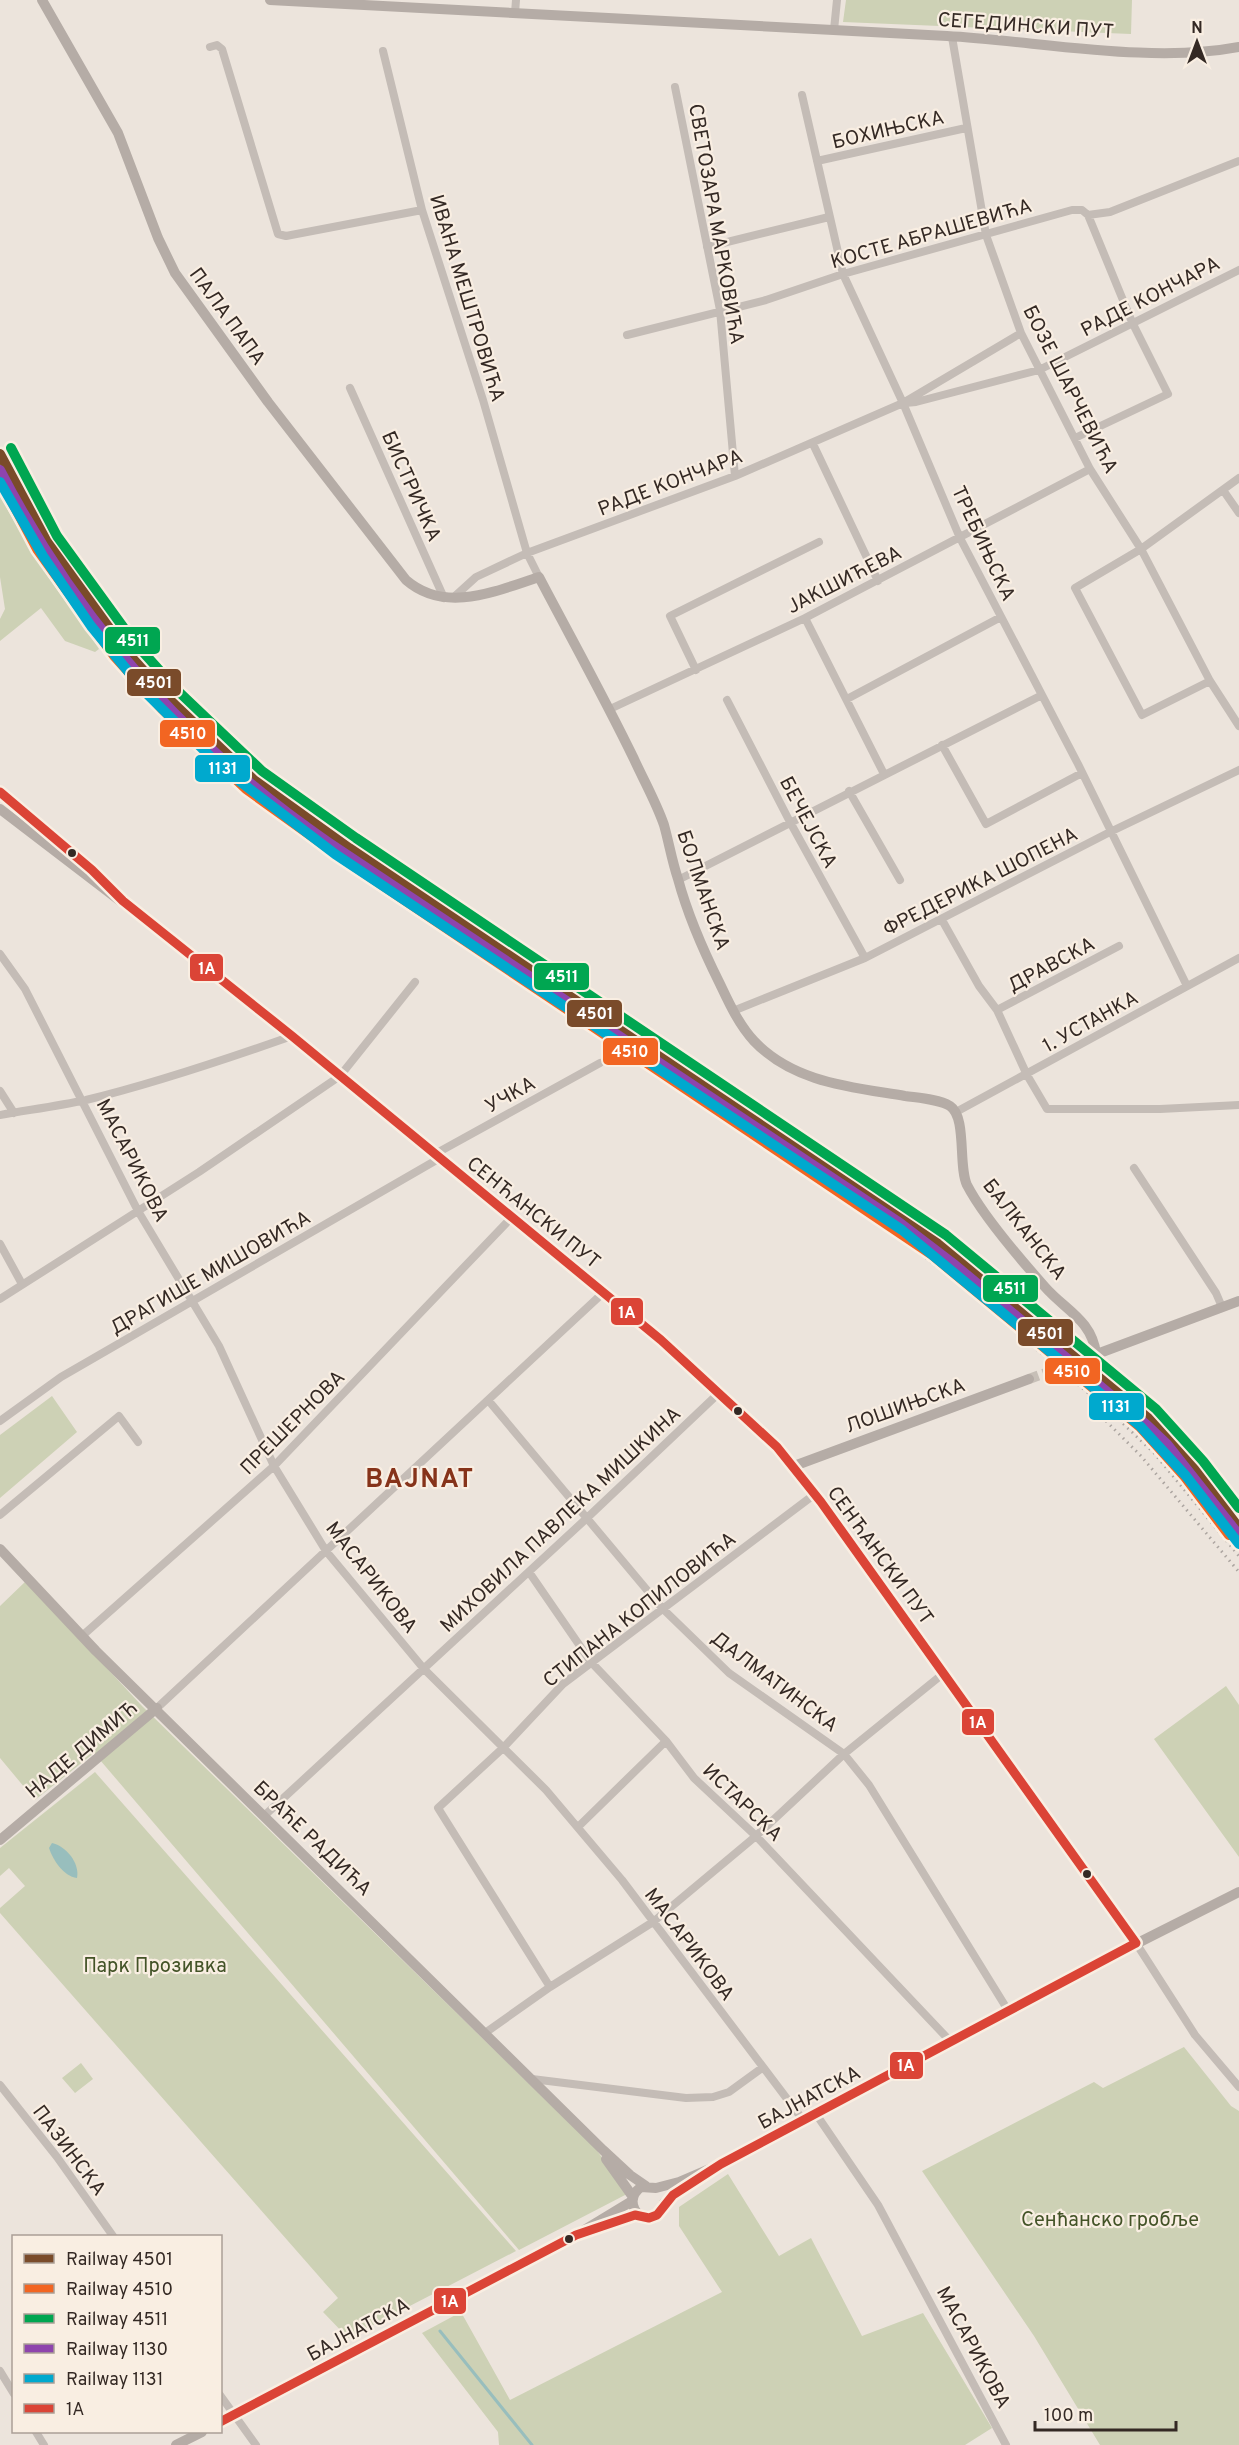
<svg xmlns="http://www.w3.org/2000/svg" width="1239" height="2445" font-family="Overpass,sans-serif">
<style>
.green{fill:#cdd1b5}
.water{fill:#98bebd}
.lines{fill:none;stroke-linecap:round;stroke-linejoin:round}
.stream{stroke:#98bebd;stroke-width:3}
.secondary-tunnel{stroke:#c7bfb7;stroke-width:10;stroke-dasharray:10 5;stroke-linecap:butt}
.street{stroke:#c4bcb6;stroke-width:8}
.secondary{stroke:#b5aca6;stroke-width:10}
.rail{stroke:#aca5a0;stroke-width:3;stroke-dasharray:1.5 4.5;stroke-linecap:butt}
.bus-1-casing{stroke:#f9eee2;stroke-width:14}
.bus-1{stroke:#db4436;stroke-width:9}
.rail-1-casing{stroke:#f9eee2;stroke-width:15}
.rail-2-casing{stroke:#f9eee2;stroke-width:15}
.rail-3-casing{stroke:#f9eee2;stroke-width:15}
.rail-4-casing{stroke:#f9eee2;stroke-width:15}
.rail-5-casing{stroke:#f9eee2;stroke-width:15}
.rail-1{stroke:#7a4b2a;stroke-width:10}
.rail-2{stroke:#f26522;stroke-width:10}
.rail-3{stroke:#00a651;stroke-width:10}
.rail-4{stroke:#8e44ad;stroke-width:10}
.rail-5{stroke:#00a9ce;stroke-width:10}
.bus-dot{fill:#342924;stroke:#f9eee2;stroke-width:2}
.labels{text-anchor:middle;stroke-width:4.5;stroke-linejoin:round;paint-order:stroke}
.street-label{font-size:20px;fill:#342924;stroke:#f9eee2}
.park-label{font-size:20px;fill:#435327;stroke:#f9eee2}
.district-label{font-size:26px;font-weight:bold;letter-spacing:1.5px;fill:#86331a;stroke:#f9eee2}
.line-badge{stroke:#f9eee2;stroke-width:2}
.badge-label{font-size:16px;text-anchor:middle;font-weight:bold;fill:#fff}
</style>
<rect width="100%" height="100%" fill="#ece4dc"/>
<path class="green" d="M846,0H1132L1131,34L843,22Z
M0,496L51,579L99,649L95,652L65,641L41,608L0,641V619L5,609L0,577Z
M52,1396L77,1432L0,1498V1435Z
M26,1581L142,1706L596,2149L627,2194L519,2250L94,1753L35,1800L0,1758V1606Z
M1226,1686L1239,1705V1857L1154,1739Z
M95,1772L516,2251L348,2338L323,2312L338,2298L0,1913V1908L25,1886L9,1868L0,1876V1848Z
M1184,2047L1231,2106L1239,2111V2445H1100L1034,2336L922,2171L1094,2082L1103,2088Z
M81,2063L93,2079L75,2093L62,2078Z
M728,2174L779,2256L811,2238L862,2336L923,2313L992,2428L965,2445H499L498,2432L422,2333L461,2312L510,2400L722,2292L679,2226V2207Z"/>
<path class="water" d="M52,1843C66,1846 80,1863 77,1878C63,1876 53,1860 49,1848Z"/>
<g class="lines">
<path class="stream" d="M440,2331L532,2445"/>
<path class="secondary-tunnel" d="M1029,1379L1089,1357"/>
<path class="street" d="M515,13L516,0
M834,30L837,0
M952,37L986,235L1021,333L1090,469L1141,549L1210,681L1239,726
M210,47L217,45L222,49L278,234L286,236L422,210
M383,51L422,210L483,400L527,553L539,577
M675,87L720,310L735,476
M802,95L843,274L903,403L960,538L1078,764L1187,986
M817,161L966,128
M707,247L829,217
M627,335L766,300L843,274L1072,210H1082L1088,215L1110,212L1239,161
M350,388L444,598
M905,403L916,402L1039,370L1239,270
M1075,438L1168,394L1132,322L1088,215
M813,444L878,581
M1223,490L1239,513
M454,597L476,577L527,553L735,476L903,403L1021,333
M805,618L884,774
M696,670L670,616L819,542
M1210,681L1142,715L1075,588L1141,549L1239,478
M847,699L1001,617
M727,700L790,822L865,958
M610,709L805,618L1090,469
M942,745L986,824L1082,773
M849,791L900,880
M678,880L1042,695
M942,920L979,986L997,1010L1027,1075L1047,1109H1160L1239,1105
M0,954L25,989L138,1211L219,1346L274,1466L326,1551L424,1669L546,1790L622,1880L803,2120
M997,1010L1119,946
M733,1011L865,958L1110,832L1239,770
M0,1091L14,1113
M956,1112L1239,958
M0,1115C28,1110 58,1106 86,1100C156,1083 224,1060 292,1036
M435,1154L600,1063
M1134,1168L1216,1293L1222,1307
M0,1244L22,1284
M0,1299L199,1172L340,1076L415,982
M488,1400L662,1608L729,1673L844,1754L869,1785L1009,2012
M0,1421L61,1377L440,1158
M0,1515L119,1416L138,1442
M529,1572L591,1662L666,1741L694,1778L756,1836L951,2042
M82,1636L274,1466L512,1217
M157,1708L604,1292
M264,1816L587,1518L720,1392
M578,1827L666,1741
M1136,1943L1195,2035L1239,2087
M550,1987L438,1808L503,1748L563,1684L815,1494
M485,2033L550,1987L653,1922L756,1836L844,1754L944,1673
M532,2079L686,2098L713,2097L729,2092L762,2068
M0,2085L57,2157L113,2236
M816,2114L878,2205L1006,2445
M0,2371L14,2394
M220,2395L256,2445
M36,2432L44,2445"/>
<path class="secondary" d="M42,0L118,133L158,238L175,273L268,402L406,580C445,614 496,591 539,577C571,638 604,697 634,759C644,781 656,802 664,825C669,843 672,861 678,879C688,916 703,950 720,984C729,1003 739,1025 754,1041C794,1083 852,1087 905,1096C919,1098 938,1099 950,1106C967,1117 958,1166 967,1185C983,1216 1021,1260 1045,1287C1065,1310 1092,1320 1096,1354
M270,0C496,12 721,24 947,36C1038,41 1150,64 1239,47
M0,792L102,880
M0,809L221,978L616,1302L720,1392L777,1447L821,1502L1136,1943
M1089,1357L1239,1301
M794,1466L1029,1379
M0,1549L96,1651L603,2150L630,2175L646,2186
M0,1840L157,1708
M606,2159L633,2197
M640,2216C630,2207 630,2195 641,2187L656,2188L679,2182L721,2164L1116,1954L1239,1892
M599,2227L635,2215L649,2218L657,2215L664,2203L693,2182
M220,2422L576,2235L632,2201
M176,2445L202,2432"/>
<path class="rail" d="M654,1050L770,1137
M888,1228L968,1291L1113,1414L1154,1453L1239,1556
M1089,1404L1141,1456L1239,1572"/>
<g class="bus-1-casing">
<path id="bus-1" d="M0,792L92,870L123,901L292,1036L661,1340L777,1447L821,1502L1136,1943
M220,2422L576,2235L635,2215L649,2218L657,2215L673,2195L721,2164L1136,1943"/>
</g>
<use href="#bus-1" class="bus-1"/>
<g class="rail-1-casing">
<path id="rail-1" d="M0,454L47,542L125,650L170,700L254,780L349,848L938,1244L1148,1418L1194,1469L1239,1528"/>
</g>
<g class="rail-2-casing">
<path id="rail-2" d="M0,479L37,549L115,657L162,709L246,789L342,858L931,1254L1140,1427L1185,1477L1229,1535"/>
</g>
<g class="rail-3-casing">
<path id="rail-3" d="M11,448L57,536L134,642L179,692L262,771L356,838L946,1235L1156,1409L1203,1461L1239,1508"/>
</g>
<g class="rail-4-casing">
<path id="rail-4" d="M0,470C78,621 188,746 328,842L900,1223L955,1265L1147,1425L1167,1444L1239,1535"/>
</g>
<g class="rail-5-casing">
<path id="rail-5" d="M0,482L43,556L91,626L145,692L221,767L335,854L902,1230L1140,1426L1186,1476L1239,1544"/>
</g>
<use href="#rail-1" class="rail-1"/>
<use href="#rail-2" class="rail-2"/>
<use href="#rail-3" class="rail-3"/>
<use href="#rail-4" class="rail-4"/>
<use href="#rail-5" class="rail-5"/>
</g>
<g class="bus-dot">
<circle cx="72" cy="853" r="5"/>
<circle cx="738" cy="1411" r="5"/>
<circle cx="1087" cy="1874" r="5"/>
<circle cx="569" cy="2239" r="5"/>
</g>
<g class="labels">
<g class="street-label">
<text transform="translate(1026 25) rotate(4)" y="7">СЕГЕДИНСКИ ПУТ</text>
<text transform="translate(888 129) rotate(-13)" y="7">БОХИЊСКА</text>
<text transform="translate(717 224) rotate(80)" y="7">СВЕТОЗАРА МАРКОВИЋА</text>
<text transform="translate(931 233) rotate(-16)" y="7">КОСТЕ АБРАШЕВИЋА</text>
<text transform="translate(1150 296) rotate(-27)" y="7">РАДЕ КОНЧАРА</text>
<text transform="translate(468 298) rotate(73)" y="7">ИВАНА МЕШТРОВИЋА</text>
<text transform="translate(228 316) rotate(54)" y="7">ПАЛА ПАПА</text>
<text transform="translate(1071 389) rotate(63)" y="7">БОЗЕ ШАРЧЕВИЋА</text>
<text transform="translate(670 482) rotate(-21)" y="7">РАДЕ КОНЧАРА</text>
<text transform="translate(412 486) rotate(66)" y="7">БИСТРИЧКА</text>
<text transform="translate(984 543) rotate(65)" y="7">ТРЕБИЊСКА</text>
<text transform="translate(844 579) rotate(-27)" y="7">ЈАКШИЋЕВА</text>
<text transform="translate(809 822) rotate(62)" y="7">БЕЧЕЈСКА</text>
<text transform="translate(980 881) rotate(-27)" y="7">ФРЕДЕРИКА ШОПЕНА</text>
<text transform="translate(704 890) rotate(71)" y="7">БОЛМАНСКА</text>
<text transform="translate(1051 964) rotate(-28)" y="7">ДРАВСКА</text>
<text transform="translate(1090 1021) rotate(-29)" y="7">1. УСТАНКА</text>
<text transform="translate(510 1094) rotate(-29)" y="7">УЧКА</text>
<text transform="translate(133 1160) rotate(63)" y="7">МАСАРИКОВА</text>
<text transform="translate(534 1212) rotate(39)" y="7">СЕНЋАНСКИ ПУТ</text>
<text transform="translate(1025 1229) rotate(52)" y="7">БАЛКАНСКА</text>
<text transform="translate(210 1272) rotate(-30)" y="7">ДРАГИШЕ МИШОВИЋА</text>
<text transform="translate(905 1405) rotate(-20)" y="7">ЛОШИЊСКА</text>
<text transform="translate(292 1422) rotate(-45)" y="7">ПРЕШЕРНОВА</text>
<text transform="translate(560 1519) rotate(-43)" y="7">МИХОВИЛА ПАВЛЕКА МИШКИНА</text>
<text transform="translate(881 1555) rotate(54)" y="7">СЕНЋАНСКИ ПУТ</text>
<text transform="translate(372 1577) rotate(52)" y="7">МАСАРИКОВА</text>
<text transform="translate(639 1609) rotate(-38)" y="7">СТИПАНА КОПИЛОВИЋА</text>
<text transform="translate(775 1681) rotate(37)" y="7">ДАЛМАТИНСКА</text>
<text transform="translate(81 1749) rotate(-40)" y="7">НАДЕ ДИМИЋ</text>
<text transform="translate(743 1802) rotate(44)" y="7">ИСТАРСКА</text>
<text transform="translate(313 1838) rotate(44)" y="7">БРАЋЕ РАДИЋА</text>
<text transform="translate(690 1944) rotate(53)" y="7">МАСАРИКОВА</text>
<text transform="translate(809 2097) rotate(-28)" y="7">БАЈНАТСКА</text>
<text transform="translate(70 2150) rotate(53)" y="7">ПАЗИНСКА</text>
<text transform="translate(358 2329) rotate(-28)" y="7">БАЈНАТСКА</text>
<text transform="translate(974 2347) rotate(62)" y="7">МАСАРИКОВА</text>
</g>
<g class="park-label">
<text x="155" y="1972">Парк Прозивка</text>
<text x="1110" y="2226">Сенћанско гробље</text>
</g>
<g class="district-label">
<text x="420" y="1487">BAJNAT</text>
</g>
</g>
<g class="line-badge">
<rect x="104" y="626" width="57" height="29" rx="6" fill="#00a651"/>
<rect x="126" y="668" width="56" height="29" rx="6" fill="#7a4b2a"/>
<rect x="159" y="719" width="57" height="29" rx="6" fill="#f26522"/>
<rect x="194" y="754" width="57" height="29" rx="6" fill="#00a9ce"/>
<rect x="189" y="953" width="35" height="29" rx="6" fill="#db4436"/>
<rect x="533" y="962" width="57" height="29" rx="6" fill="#00a651"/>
<rect x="566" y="999" width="57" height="29" rx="6" fill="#7a4b2a"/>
<rect x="602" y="1037" width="57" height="29" rx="6" fill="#f26522"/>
<rect x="982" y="1274" width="57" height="29" rx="6" fill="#00a651"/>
<rect x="610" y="1297" width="34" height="29" rx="6" fill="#db4436"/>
<rect x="1017" y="1318" width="57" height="29" rx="6" fill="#7a4b2a"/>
<rect x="1044" y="1357" width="57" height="28" rx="6" fill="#f26522"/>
<rect x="1088" y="1392" width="57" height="29" rx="6" fill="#00a9ce"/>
<rect x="961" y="1708" width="34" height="28" rx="6" fill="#db4436"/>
<rect x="889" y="2051" width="35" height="29" rx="6" fill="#db4436"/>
<rect x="433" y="2287" width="34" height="28" rx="6" fill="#db4436"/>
</g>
<g class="badge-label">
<text x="133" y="646">4511</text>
<text x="154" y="688">4501</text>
<text x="188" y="739">4510</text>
<text x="223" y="774">1131</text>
<text x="207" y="974">1A</text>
<text x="562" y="982">4511</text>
<text x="595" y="1019">4501</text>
<text x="630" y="1057">4510</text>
<text x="1010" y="1294">4511</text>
<text x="627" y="1318">1A</text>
<text x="1045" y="1339">4501</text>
<text x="1072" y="1377">4510</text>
<text x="1116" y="1412">1131</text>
<text x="978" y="1728">1A</text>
<text x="906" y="2071">1A</text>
<text x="450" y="2307">1A</text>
</g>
<rect x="12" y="2235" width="210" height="198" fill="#f9eee2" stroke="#aa9f96" stroke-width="1.5"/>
<rect x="24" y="2254" width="30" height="9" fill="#7a4b2a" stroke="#aa9f96" stroke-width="1.5"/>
<text x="66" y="2265" font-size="18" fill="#342924">Railway 4501</text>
<rect x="24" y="2284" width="30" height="9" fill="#f26522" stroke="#aa9f96" stroke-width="1.5"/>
<text x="66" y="2295" font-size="18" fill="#342924">Railway 4510</text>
<rect x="24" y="2314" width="30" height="9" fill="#00a651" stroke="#aa9f96" stroke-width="1.5"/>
<text x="66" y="2325" font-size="18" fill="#342924">Railway 4511</text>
<rect x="24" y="2344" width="30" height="9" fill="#8e44ad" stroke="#aa9f96" stroke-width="1.5"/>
<text x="66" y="2355" font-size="18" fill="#342924">Railway 1130</text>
<rect x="24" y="2374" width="30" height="9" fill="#00a9ce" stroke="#aa9f96" stroke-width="1.5"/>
<text x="66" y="2385" font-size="18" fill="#342924">Railway 1131</text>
<rect x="24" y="2404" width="30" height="9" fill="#db4436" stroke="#aa9f96" stroke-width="1.5"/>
<text x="66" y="2415" font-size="18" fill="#342924">1A</text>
<g transform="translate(1197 42)" stroke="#f9eee2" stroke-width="4.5" paint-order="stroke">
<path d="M0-4.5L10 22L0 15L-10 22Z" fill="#342924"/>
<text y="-9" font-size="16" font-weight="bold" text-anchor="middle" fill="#342924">N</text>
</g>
<path d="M1035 2421v9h141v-9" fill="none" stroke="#342924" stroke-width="3"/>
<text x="1044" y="2421" font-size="18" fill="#342924" stroke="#f9eee2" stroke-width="4.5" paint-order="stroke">100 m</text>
</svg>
